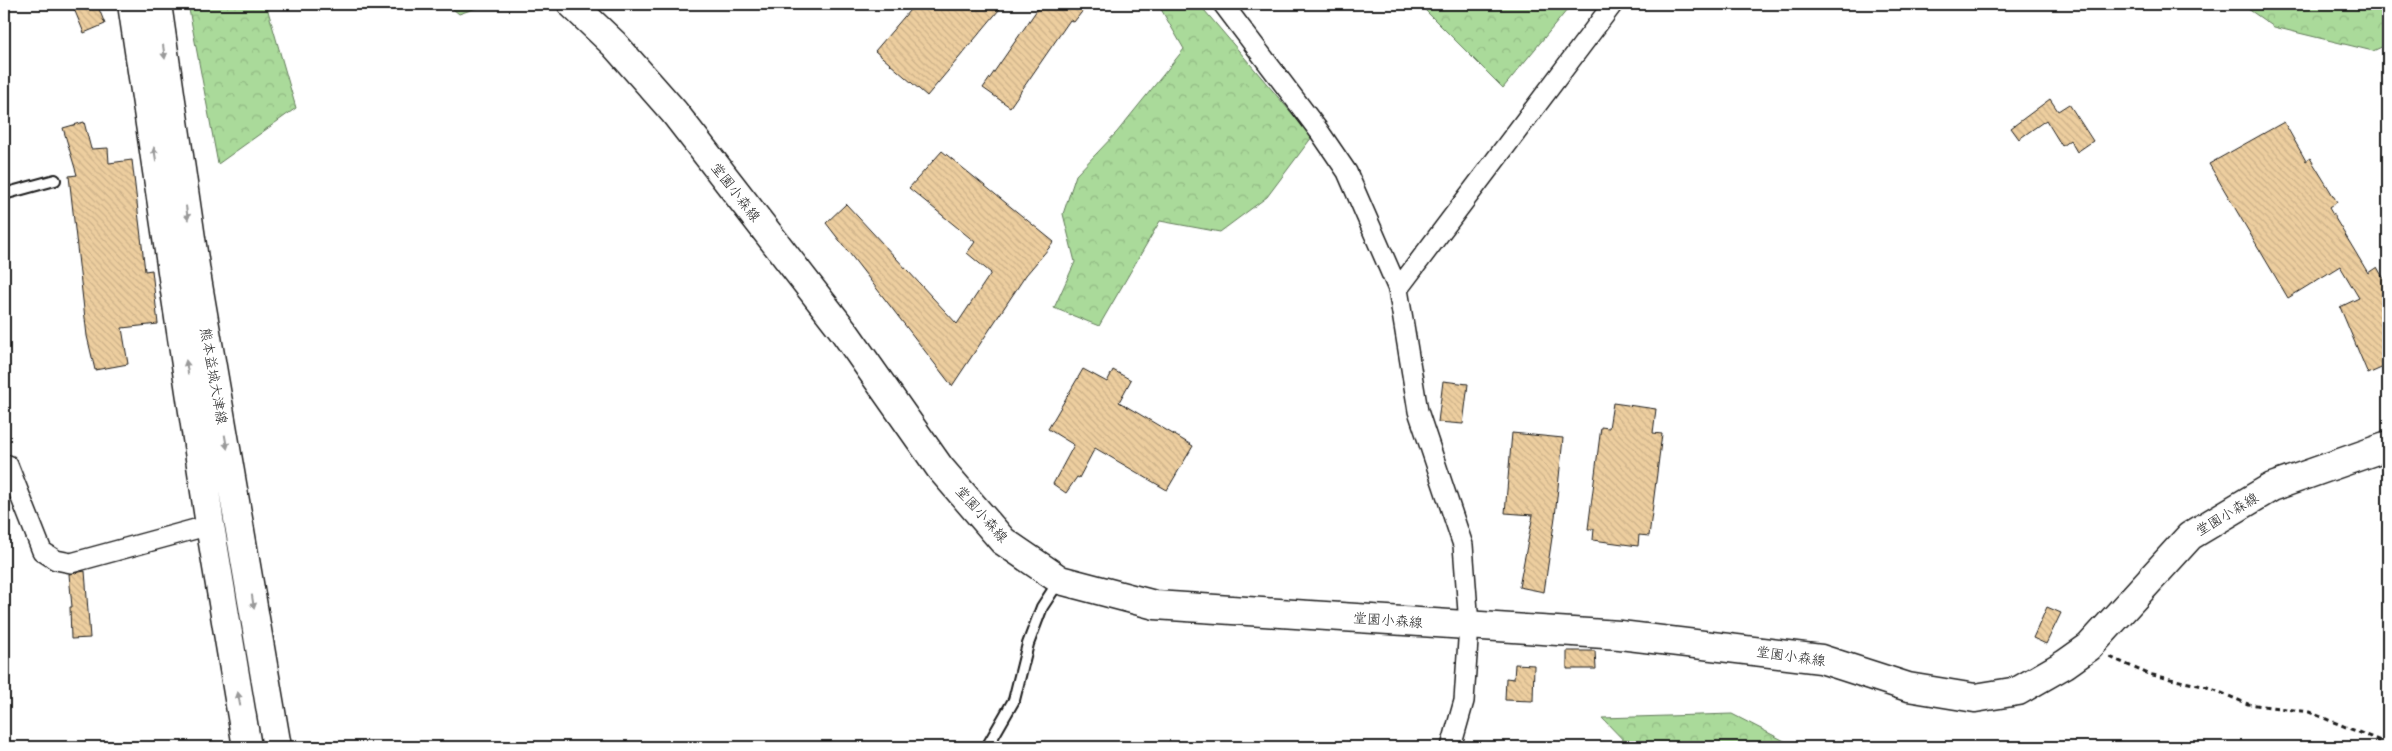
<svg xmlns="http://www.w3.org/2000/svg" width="2392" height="751" font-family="'Gochi Hand','Klee One',sans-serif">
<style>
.forest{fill:url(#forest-crowns);stroke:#637b5b}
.building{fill:url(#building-back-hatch);stroke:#1c1c1c}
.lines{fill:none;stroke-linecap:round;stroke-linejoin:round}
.service-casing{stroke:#1c1c1c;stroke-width:14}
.minor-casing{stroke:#1c1c1c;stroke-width:22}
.secondary-casing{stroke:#1c1c1c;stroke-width:31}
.primary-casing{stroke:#1c1c1c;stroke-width:31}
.path{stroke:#1c1c1c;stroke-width:3;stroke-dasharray:5 4;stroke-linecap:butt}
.service{stroke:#fff;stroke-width:10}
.minor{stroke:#fff;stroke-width:19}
.secondary{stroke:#fff;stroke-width:28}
.primary{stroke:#fff;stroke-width:28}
.oneway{fill:#999}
.labels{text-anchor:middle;stroke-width:4;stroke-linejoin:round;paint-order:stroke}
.street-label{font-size:14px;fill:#1c1c1c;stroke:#fff}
</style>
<defs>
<pattern id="forest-crowns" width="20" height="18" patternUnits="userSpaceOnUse" patternTransform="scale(1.25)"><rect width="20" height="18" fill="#aada9a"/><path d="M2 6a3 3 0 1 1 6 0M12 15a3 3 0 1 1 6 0" fill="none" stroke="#92ba84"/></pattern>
<pattern id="building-back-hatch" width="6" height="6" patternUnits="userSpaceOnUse" patternTransform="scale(1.25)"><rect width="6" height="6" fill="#edce9f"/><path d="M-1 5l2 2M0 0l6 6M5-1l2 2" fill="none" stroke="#cbb088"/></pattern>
</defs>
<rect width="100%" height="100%" fill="#fff"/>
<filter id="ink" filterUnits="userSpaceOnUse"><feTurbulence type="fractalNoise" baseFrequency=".02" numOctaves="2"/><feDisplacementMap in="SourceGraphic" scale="10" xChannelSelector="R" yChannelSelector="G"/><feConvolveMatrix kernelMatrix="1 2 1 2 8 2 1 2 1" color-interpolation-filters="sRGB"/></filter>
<g filter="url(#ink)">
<path class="forest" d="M188,4H266L296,108L218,164Z
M447,4H488L459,14Z
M1158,4H1199L1312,137L1267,197L1220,232L1160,221L1099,326L1054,308L1075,262L1063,214L1076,175L1117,132L1184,49Z
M1419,4H1572L1503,88Z
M2241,4H2388V44L2373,51L2274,27Z
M1732,714L1796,747H1630L1602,718Z"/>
<path class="building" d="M72,4H97L105,24L84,33Z
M915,4H1004L927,96L875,51Z
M1041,4H1088L1074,22L1070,20L1010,107L983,88Z
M2050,99L2058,111L2069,104L2093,141L2077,152L2070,140L2062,146L2046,120L2019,139L2011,128Z
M84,122L91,149L108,148L109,163L132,160L145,271L152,270L158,324L122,328L128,364L95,370L87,336L69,176L77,175L63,128Z
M2284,122L2306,161L2310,158L2337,202L2329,208L2368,273L2377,267L2388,286V365L2368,374L2340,307L2359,298L2340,266L2288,298L2209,164Z
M942,151L1054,242L1026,275L952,386L826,223L846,204L957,324L991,273L967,253L975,242L909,188Z
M1083,369L1107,382L1113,370L1131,380L1119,402L1193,446L1167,490L1095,448L1079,478L1077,477L1066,493L1053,484L1074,445L1048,429Z
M1443,381L1468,384L1463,424L1438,422Z
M1613,403L1656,409L1653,433L1662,434L1649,536L1639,535L1638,546L1593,540L1594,529H1588L1601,427L1609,428Z
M1512,433L1563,438L1555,517L1544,592L1519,587L1533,515L1505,513Z
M85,571L90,638L71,639L70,607H72L69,574Z
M2047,607L2061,613L2046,644L2033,638Z
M1567,651H1595L1596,669H1567Z
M1515,664L1534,665L1533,701L1505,700L1506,678L1514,679Z"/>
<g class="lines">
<g class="service-casing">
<path id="service" d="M4,194L55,180
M987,747L1014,700L1028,644L1042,607L1059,581"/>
</g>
<g class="minor-casing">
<path id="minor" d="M1223,4L1319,131L1347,172L1398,289L1418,411L1463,545L1469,625L1464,701L1451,747
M1398,289L1613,4
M4,465H8L42,551L56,560L71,563L210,525"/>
</g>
<g class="secondary-casing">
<path id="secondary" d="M572,4L614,44L674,112L843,330L940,468L1003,541L1060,580L1155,605L1620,635L1821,659L1908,687L1975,698L2018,691L2065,664L2089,647L2190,536L2272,487L2388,446"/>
</g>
<g class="primary-casing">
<path id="primary" d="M132,4L210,525L247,747
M157,4L196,273L277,747"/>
</g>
<path class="path" d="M2110,657L2148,674L2207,687L2248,704L2309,712L2388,744"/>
<use href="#service" class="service"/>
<use href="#minor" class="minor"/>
<use href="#secondary" class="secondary"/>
<use href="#primary" class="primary"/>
</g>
<defs><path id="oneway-solid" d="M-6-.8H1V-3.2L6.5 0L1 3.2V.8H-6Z" transform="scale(1.25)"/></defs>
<g class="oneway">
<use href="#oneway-solid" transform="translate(164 52) rotate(82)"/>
<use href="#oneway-solid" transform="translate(155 154) rotate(-99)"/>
<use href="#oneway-solid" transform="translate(187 213) rotate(82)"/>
<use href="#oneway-solid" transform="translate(187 367) rotate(-99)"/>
<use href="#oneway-solid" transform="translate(226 442) rotate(80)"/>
<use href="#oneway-solid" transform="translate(253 602) rotate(81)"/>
<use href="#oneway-solid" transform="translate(239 699) rotate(-100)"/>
</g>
</g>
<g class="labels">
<g class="street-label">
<text transform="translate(736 192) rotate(52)" y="5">堂園小森線</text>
<text transform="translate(214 376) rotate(80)" y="5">熊本益城大津線</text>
<text transform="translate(982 514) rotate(48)" y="5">堂園小森線</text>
<text transform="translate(2227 514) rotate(-31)" y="5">堂園小森線</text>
<text transform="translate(1388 620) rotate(4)" y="5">堂園小森線</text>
<text transform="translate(1791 656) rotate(8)" y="5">堂園小森線</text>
</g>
</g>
<rect width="2392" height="751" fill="none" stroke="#fff" stroke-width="20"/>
<rect x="10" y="10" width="2372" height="731" fill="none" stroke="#1c1c1c" stroke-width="2" filter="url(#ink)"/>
</svg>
